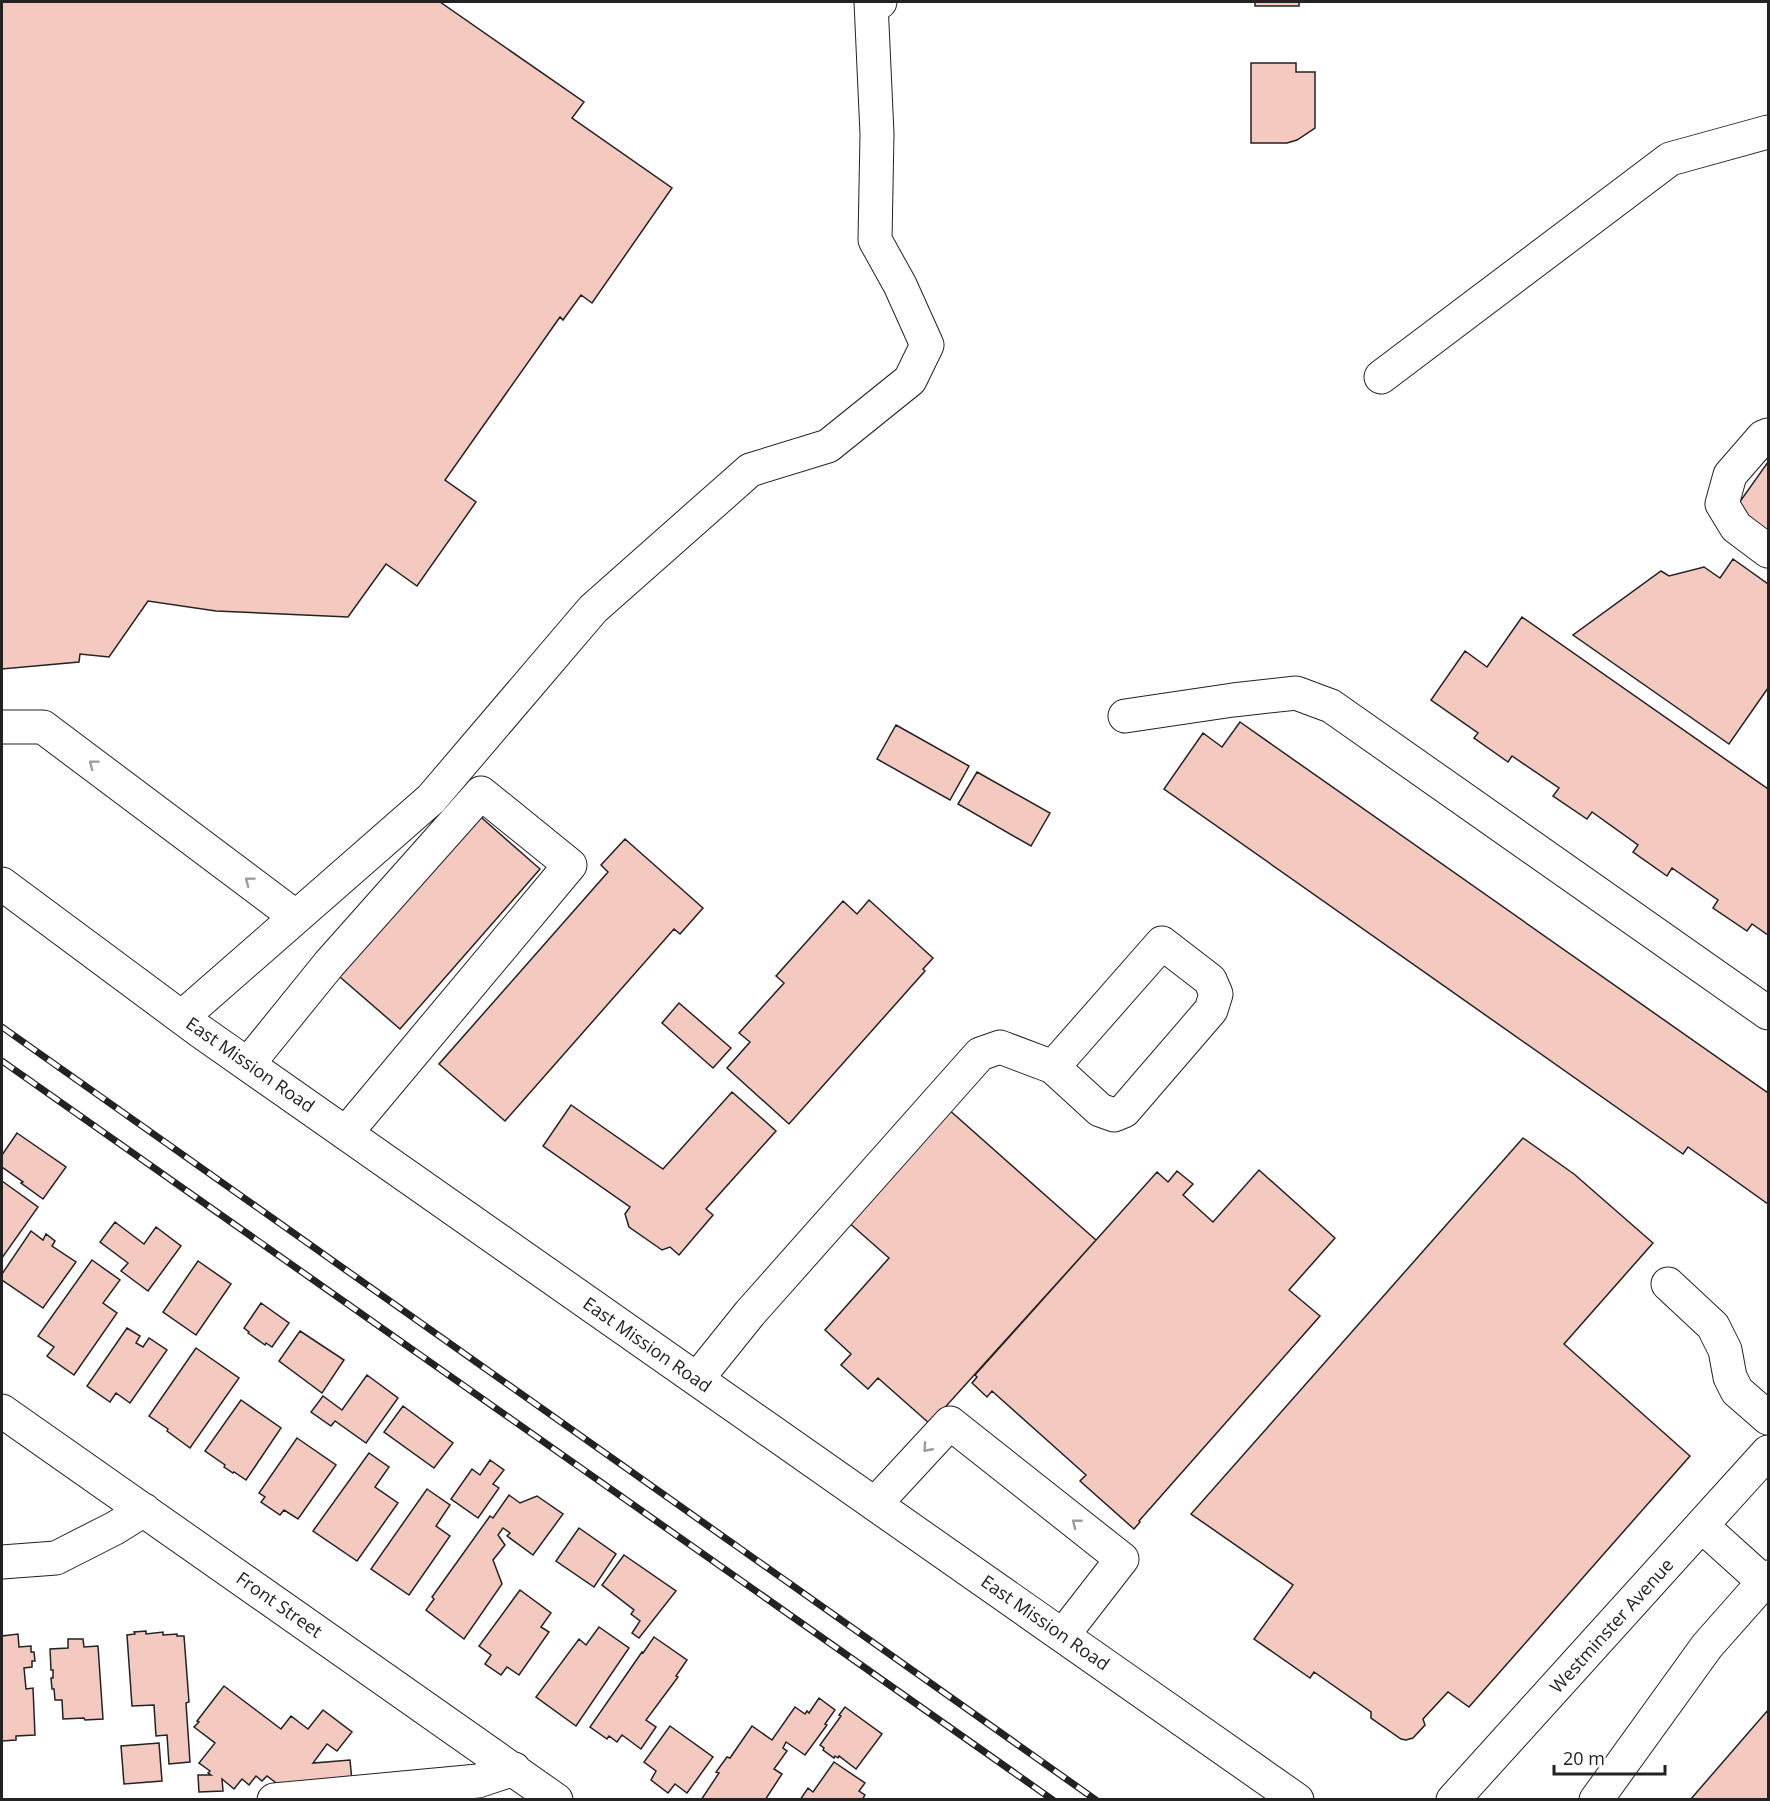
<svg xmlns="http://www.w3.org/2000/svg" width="1770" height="1801" font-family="'Open Sans',sans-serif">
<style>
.building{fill:#f3c9c0;stroke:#222;stroke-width:1.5}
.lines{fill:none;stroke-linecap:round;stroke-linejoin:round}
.minor-casing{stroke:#222;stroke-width:35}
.major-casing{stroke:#222;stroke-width:35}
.minor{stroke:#fff;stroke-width:33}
.major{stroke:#fff;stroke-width:33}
.rail-casing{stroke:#222;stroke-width:7}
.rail{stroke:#fff;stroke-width:4.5;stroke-dasharray:14;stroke-linecap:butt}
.oneway{stroke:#9c9c9c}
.labels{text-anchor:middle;stroke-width:4.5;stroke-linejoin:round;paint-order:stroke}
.street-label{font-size:18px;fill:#222;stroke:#fff}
</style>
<rect width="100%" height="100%" fill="#fff"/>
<path class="building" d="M2,2H440L584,102L572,118L672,188L592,303L581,295L563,320L560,317L445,480L476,502L417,586L386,564L348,617L216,611L148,601L109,657L80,654L79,662L2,669Z
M1255,2H1299V6H1255Z
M1251,63H1296V72H1315V128L1297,140L1287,143H1251Z
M1768,462V534L1734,510Z
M1733,559L1768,584V688L1729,744L1573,635L1661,571L1669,576L1704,567L1720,578Z
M1522,617L1768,789V935L1752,924L1747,931L1713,908L1718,900L1672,868L1667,876L1633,852L1638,845L1592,812L1587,819L1553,796L1559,788L1512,756L1508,762L1474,738L1478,733L1431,700L1465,651L1487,667Z
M1240,722L1768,1093V1204L1688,1147L1683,1154L1164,789L1203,733L1222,747Z
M896,725L969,766L950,800L877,759Z
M977,772L1050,813L1031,846L958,804Z
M474,811L540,869L400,1029L333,971Z
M625,839L703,908L680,934L674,929L505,1121L439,1064L608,872L601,865Z
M869,900L933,958L923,969L925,971L789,1124L727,1068L750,1042L739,1033L784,983L776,976L843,901L857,914Z
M679,1003L731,1048L713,1068L662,1023Z
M732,1092L776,1131L706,1209L713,1215L679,1255L670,1247L662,1250L629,1227L625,1214L630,1207L543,1146L571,1105L663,1169Z
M947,1108L1096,1240L930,1424L878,1378L868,1389L841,1365L851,1354L825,1330L889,1258L847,1221Z
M17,1133L66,1167L43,1199L21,1183L23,1182L2,1167V1155Z
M1523,1138L1574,1174L1653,1243L1564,1344L1690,1456L1469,1707L1448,1692L1423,1719L1425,1725L1413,1738L1406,1740L1401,1739L1371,1718V1712L1314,1672L1310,1678L1254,1639L1293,1585L1191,1514Z
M1259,1170L1335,1238L1289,1290L1320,1316L1139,1521L1140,1522L1134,1529L1080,1481L1086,1475L992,1391L987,1397L972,1383L977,1377L975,1375L1157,1172L1168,1182L1177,1171L1193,1184L1183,1195L1213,1222Z
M2,1181L38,1207L2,1258Z
M115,1222L144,1244L156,1227L181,1246L148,1291L121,1271L128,1263L100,1242Z
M31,1231L43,1240L46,1234L55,1241L52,1246L76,1262L43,1308L2,1280V1274Z
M92,1260L120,1280L103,1303L117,1313L74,1375L47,1356L54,1347L38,1336Z
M198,1261L231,1284L196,1335L163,1312Z
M261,1303L289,1323L272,1347L266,1343L265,1345L248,1333L249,1332L244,1328Z
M127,1328L140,1336L136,1343L143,1347L149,1338L167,1350L130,1403L116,1393L110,1402L87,1386Z
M300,1331L344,1360L322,1393L279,1361Z
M196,1348L239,1378L190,1448L167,1431L168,1429L149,1416Z
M367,1375L398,1398L366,1443L335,1421L331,1426L311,1412L323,1396L342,1410Z
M241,1400L281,1428L246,1480L234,1472L233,1473L224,1467L225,1465L205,1451Z
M403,1406L453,1443L434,1468L384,1432Z
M297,1438L336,1465L298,1519L284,1510L280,1515L261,1502L265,1497L259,1493Z
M369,1453L389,1467L375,1487L398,1503L357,1561L313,1531Z
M490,1460L504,1470L493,1484L499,1488L478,1518L451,1499L472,1469L480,1475Z
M427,1489L450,1505L436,1526L450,1536L409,1595L371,1569Z
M509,1495L520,1503L537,1496L563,1514L533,1555L507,1536L510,1533L503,1528L498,1535L505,1545L493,1560L502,1584L464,1639L426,1610L434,1599L432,1597L490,1516L493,1518Z
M579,1528L616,1554L594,1587L556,1561Z
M624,1555L676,1591L639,1638L632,1633L640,1621L631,1614L634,1610L602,1585Z
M520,1590L551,1613L541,1627L549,1632L519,1675L507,1667L501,1675L485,1664L491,1655L479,1646Z
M599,1627L629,1648L576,1726L536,1697L579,1639L586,1645Z
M146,1631V1634L163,1632V1635L177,1634V1636H184L189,1702L186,1703L190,1762L169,1764L167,1735L156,1736L154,1705L132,1706L127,1635L135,1634L134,1632Z
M18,1634L19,1647L31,1646V1652H34L35,1661H32V1667L24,1668L26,1689L33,1688L35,1735L16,1736V1740L2,1741V1636Z
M654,1637L687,1660L676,1676L678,1677L646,1720L656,1727L641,1749L622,1735L617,1742L609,1736L607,1739L590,1727L642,1652L643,1653Z
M68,1639H83L84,1647L98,1646L103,1719L85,1720L84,1718L63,1719L62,1700H55L54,1689H52L51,1678H53V1670H51L50,1649L68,1648Z
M224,1686L281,1729L291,1716L308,1729L323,1710L352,1732L337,1751L327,1744L313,1763L350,1760L352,1781L274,1787L275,1782L267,1776L262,1781L256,1776L249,1785L242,1779L234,1789L222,1779L223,1791L199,1792L198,1775H211L208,1773L210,1771L199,1763L215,1743L194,1727L199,1722L197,1721Z
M819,1698L835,1710L825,1724L827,1725L805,1755L786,1742L783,1748L787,1751L774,1769L782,1774L765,1800H701L719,1773L716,1772L727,1757L730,1758L752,1726L772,1740L795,1707L805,1714L807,1711L809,1713Z
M845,1707L882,1734L856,1769L839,1756L838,1758L835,1756L834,1758L823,1750L824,1748L820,1745L841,1716L839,1715Z
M1768,1710V1800H1690Z
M670,1726L713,1757L687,1793L675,1784L668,1793L651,1780L656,1771L644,1762Z
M159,1743L162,1781L124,1784L121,1746Z
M834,1762L865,1783L859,1791L865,1795L862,1800H800L808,1788L813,1792Z"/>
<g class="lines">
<g class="minor-casing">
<path id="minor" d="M1381,377L1670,159L1768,132
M1768,435L1763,437L1730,475L1722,504L1736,527L1768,551
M1125,716L1233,700L1296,693L1331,706L1768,1013
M2,727H43L296,917
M182,1017L431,799L593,609L750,470L828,446L910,380L927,345L900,285L875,240L877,134L871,2H880
M248,1064L329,964L481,793L570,865L346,1133
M1668,1284L1713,1326L1725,1350L1730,1377L1737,1391L1768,1418
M697,1379L750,1313L980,1054L1000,1047L1053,1067L1100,1110L1114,1115L1124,1111L1211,1010L1216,994L1210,980L1162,943L1053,1067
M2,1411L556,1800
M875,1504L950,1423L1122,1559L1063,1635
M1703,1527L1764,1582
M2,1562L56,1558L115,1528L144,1510
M274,1800L478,1781L514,1769
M1453,1800L1768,1452
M1596,1800L1707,1646L1768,1577"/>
</g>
<g class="major-casing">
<path id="major" d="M2,884L200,1031L1297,1800"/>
</g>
<use href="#minor" class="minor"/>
<use href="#major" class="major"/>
<g class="rail-casing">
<path id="rail" d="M2,1027L1096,1800
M2,1061L1053,1800"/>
</g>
<use href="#rail" class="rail"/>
</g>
<defs><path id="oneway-chevron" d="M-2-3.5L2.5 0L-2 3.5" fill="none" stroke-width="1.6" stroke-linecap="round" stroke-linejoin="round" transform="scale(1.5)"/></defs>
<g class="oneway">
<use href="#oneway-chevron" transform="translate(93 764) rotate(-143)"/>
<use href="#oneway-chevron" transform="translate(249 881) rotate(-143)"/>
<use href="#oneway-chevron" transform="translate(927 1448) rotate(132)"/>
<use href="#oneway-chevron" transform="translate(1076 1523) rotate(-142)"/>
</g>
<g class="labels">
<g class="street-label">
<text transform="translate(250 1065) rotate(35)" y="6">East Mission Road</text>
<text transform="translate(647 1345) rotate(35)" y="6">East Mission Road</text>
<text transform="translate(279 1605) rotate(35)" y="6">Front Street</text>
<text transform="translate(1045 1623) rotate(35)" y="6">East Mission Road</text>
<text transform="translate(1612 1626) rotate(-48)" y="6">Westminster Avenue</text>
</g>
</g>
<rect width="1770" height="1801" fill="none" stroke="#222222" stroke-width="6"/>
<path d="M1554 1765v9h111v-9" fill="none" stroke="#222222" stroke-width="3"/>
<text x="1563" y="1765" font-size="18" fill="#222222" stroke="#ffffff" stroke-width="4.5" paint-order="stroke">20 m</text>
</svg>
